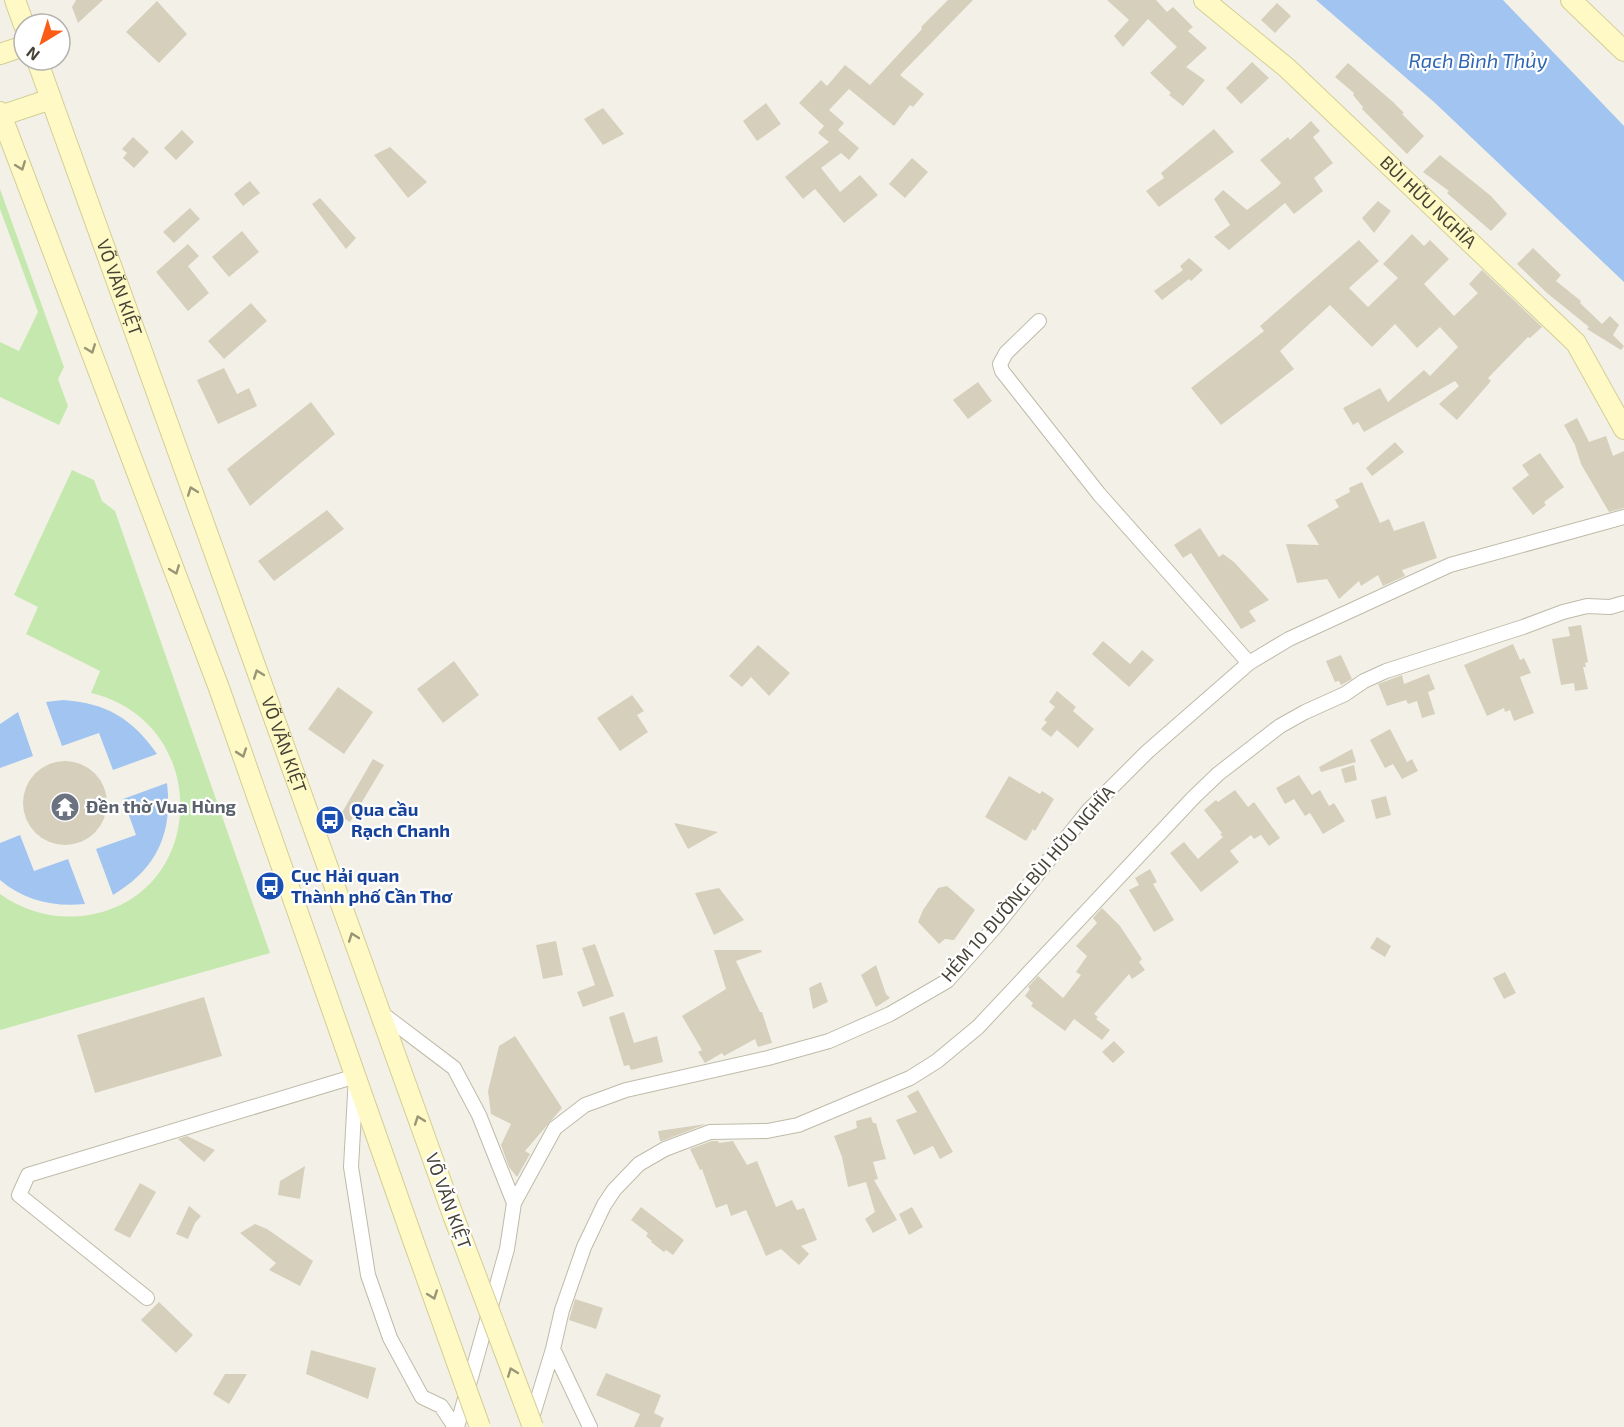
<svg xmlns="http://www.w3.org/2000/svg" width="1624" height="1427" font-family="'Exo 2',sans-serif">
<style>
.green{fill:#c5e8af}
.water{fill:#a2c4f0}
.building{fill:#d5cfbc}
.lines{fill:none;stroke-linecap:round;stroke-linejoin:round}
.street-casing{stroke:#bfbba9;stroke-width:16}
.secondary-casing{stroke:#d4cd96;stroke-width:22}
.street{stroke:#fff;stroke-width:14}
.secondary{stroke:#fffac5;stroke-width:20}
.secondary-bridge-casing{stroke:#d4cd96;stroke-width:22;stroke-linecap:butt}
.secondary-bridge{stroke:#fffac5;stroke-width:20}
.oneway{stroke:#999576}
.labels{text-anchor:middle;stroke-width:4.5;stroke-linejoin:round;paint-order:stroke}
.street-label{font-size:18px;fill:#464236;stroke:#fff}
.worship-label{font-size:18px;font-weight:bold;fill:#5b616d;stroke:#fff;text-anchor:start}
.transit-label{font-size:18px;font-weight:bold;fill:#164399;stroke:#fff;text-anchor:start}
.water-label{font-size:20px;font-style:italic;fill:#2e66b3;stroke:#fff}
</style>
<rect width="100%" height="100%" fill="#f3f1e7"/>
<path class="green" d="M0,189L64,367L58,379L68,406L59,425L0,397V342L19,351L38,312L0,209Z
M72,470L94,480L102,501L115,511L270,953L0,1030V894C24,911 52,919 82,916C209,901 214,722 91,693L100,671L26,634L38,607L14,595Z"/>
<path class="water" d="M1316,0H1503L1624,126V282L1434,102Z
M63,700C106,703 132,718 157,754L113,770L99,733L62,746L46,702Z
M18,712L33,756L0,768V724Z
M167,783C173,833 157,869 113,895L96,849L136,835L123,799Z
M20,835L34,871L68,859L85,904C53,907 25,901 0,880V843Z"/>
<path class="building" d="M76,0H103L78,23L72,7Z
M948,0H973L900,75L924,94L913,107L910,105L894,126L849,89L829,110L844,123L838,130L859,148L849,160L841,153L821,168L840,192L860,175L878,195L844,223L815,189L803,199L785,177L829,142L818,133L824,126L799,103L821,80L827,86L845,65L870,85L922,29L921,27Z
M1107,0H1156L1167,12L1173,7L1193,27L1188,31L1207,48L1186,67L1205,80L1183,106L1169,95L1171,93L1150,73L1177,47L1148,19L1123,47L1114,36L1129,20Z
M157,1L187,34L159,63L126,32Z
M1277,3L1291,16L1275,33L1261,20Z
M1252,62L1269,78L1241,104L1226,88Z
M1348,63L1393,102L1404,113L1402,114L1424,136L1407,154L1362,109L1363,107L1353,95L1354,93L1335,77Z
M766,103L781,124L757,141L743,121Z
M603,108L624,134L603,145L584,119Z
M1311,121L1320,131L1313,137L1333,163L1314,178L1323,191L1294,214L1285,203L1229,250L1214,237L1230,225L1214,199L1223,190L1247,210L1276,188L1281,183L1260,160L1288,137L1290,140Z
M1214,129L1234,152L1159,207L1146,191L1164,178L1161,173Z
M182,130L194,142L176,160L164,148Z
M133,137L149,152L134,168L123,158L127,153L122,149Z
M390,147L427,182L408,198L374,155Z
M1440,155L1491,196L1507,214L1491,231L1447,193L1449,191L1423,172Z
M912,158L928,172L905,198L889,184Z
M250,181L260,193L243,206L234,194Z
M320,198L356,238L346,249L312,204Z
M1378,201L1391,211L1374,233L1362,218Z
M190,208L200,219L174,243L163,232Z
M242,231L259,252L229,277L212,257Z
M1412,234L1424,246L1430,240L1449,259L1424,284L1454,316L1478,293L1469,284L1482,270L1542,327L1530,338L1528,337L1488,378L1491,381L1457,420L1439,404L1459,386L1455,381L1364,432L1358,422L1353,425L1343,408L1380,388L1388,402L1424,370L1430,376L1458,347L1440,327L1417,348L1395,324L1372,347L1330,305L1280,351L1294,369L1221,425L1191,388L1264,331L1260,326L1359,240L1379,261L1349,288L1368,307L1398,278L1383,264Z
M188,244L199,256L188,266L209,293L188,311L156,272Z
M1533,248L1561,275L1556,281L1581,301L1580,303L1602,324L1610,316L1619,325L1613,335L1624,346L1621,350L1587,329L1589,327L1547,293L1517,264Z
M1189,258L1203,270L1191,281L1189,279L1162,300L1154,291L1183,270L1180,266Z
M251,303L267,321L224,359L208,341Z
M224,368L237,394L249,388L257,406L218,424L197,380Z
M978,382L992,401L968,419L953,400Z
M311,402L335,434L250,506L227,469Z
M1577,418L1589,442L1606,436L1613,456L1624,451V508L1609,512L1581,464L1575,445L1564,425Z
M1395,442L1404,452L1372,476L1366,468Z
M1540,453L1564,487L1544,502L1546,505L1533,515L1512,488L1529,475L1522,465Z
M1362,482L1380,523L1389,519L1394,531L1424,521L1437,558L1402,570L1405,576L1383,586L1378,575L1361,586L1359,581L1339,599L1327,579L1297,583L1286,544L1319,545L1307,525L1339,507L1335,500L1350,492L1349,488Z
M327,510L344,529L274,581L258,561Z
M1200,528L1219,557L1223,554L1234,562L1269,600L1249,611L1256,621L1241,629L1191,553L1183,558L1174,545Z
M1581,625L1588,662L1585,663L1586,667H1583L1588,689L1575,691L1574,683L1561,685L1552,639L1570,636L1568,627Z
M1103,641L1130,664L1142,650L1154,660L1129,687L1092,654Z
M1513,644L1520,660L1524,658L1531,673L1520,677L1534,713L1514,721L1510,710L1505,712L1504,708L1487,716L1464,665Z
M758,645L790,673L769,696L751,677L742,687L729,676Z
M1341,655L1352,679L1341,685L1339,681L1335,682L1326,661Z
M454,661L479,695L443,723L417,689Z
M1429,674L1435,689L1428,692L1435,714L1422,718L1417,701L1408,704L1406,700L1387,706L1378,684L1402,675L1404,684Z
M338,687L373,712L344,754L308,729Z
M1057,691L1076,707L1073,711L1094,729L1078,748L1057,730L1051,737L1041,729L1047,722L1044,720L1055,707L1049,702Z
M632,695L644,711L637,715L648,732L620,751L597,718Z
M1390,729L1407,762L1412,759L1418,771L1402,779L1393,764L1385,768L1370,740Z
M1352,749L1356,762L1321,772L1319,767Z
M373,759L384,765L350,822L340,816Z
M23 803a42 42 0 1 1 84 0a42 42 0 1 1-84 0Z
M1354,765L1357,780L1345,783L1341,769Z
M1299,775L1312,795L1320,790L1329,806L1334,803L1345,821L1323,834L1310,813L1305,816L1294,799L1285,804L1276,788Z
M1009,776L1040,794L1042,791L1054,799L1035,831L1033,829L1026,841L985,817Z
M1235,790L1248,807L1254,802L1280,838L1269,846L1261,835L1254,839L1251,835L1230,851L1239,862L1201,892L1170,853L1184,842L1198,859L1223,837L1220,834L1222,833L1204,810L1216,800L1218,802Z
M1386,796L1391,815L1376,819L1371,800Z
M674,823L718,832L688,849Z
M1150,869L1157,882L1153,884L1174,920L1154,932L1129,890L1139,885L1135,878Z
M947,886L975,910L954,940L945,939L939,944L918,922L923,910L938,888Z
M719,888L744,920L714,935L695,893Z
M1102,908L1120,926L1142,959L1139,962L1145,970L1132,979L1129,974L1094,1014L1098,1017L1096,1019L1110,1030L1102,1040L1074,1019L1065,1031L1031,1006L1033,1003L1025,996L1030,989L1028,987L1038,976L1063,998L1081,975L1076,972L1087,956L1076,946L1097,923L1093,918Z
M1377,937L1391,946L1385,957L1370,948Z
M556,941L563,975L543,979L536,945Z
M595,944L614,996L583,1007L577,992L595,985L582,948Z
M714,950H761L762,952L736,961L760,1012H762L772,1043L758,1047L755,1039L724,1056L722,1053L705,1063L698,1052L702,1050L682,1016L726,989Z
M876,965L886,994L890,998L876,1007L861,975Z
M1505,972L1516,993L1504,999L1493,978Z
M821,982L828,1002L813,1009L809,988Z
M204,997L222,1056L95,1093L77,1035Z
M624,1012L634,1043L657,1036L663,1062L631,1070L629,1065L624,1066L609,1017Z
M515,1036L562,1108L525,1151L530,1154L517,1177L509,1167L501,1145L511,1124L491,1114L488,1091L499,1046Z
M1114,1041L1125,1052L1113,1063L1102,1052Z
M918,1090L953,1152L940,1159L933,1146L914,1155L896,1120L917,1112L907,1096Z
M871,1117L873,1123H876L886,1159L873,1162L878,1179L874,1180L897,1220L873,1233L865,1219L875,1212L866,1182L848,1187L842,1157L834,1136L857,1128L856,1121Z
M706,1124L662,1141H660L658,1131Z
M187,1136L215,1150L204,1162L178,1139Z
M712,1141H718L719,1143L733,1141L747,1165L757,1161L776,1207L792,1200L797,1210L804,1208L817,1240L801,1246L809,1254L799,1265L781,1249L766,1256L746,1210L731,1216L727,1204L716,1208L702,1169L700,1170L690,1149Z
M305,1166L300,1199L278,1195L280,1181Z
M140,1183L156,1192L130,1238L114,1230Z
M189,1206L201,1216L195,1223L188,1239L176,1234Z
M641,1207L684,1240L673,1255L666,1250L664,1252L651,1242L652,1241L646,1236L648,1233L631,1220Z
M912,1207L923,1227L909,1235L899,1214Z
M255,1224L267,1229L313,1261L300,1286L269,1270L276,1263L240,1233Z
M575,1299L603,1308L596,1329L569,1320Z
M159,1302L193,1335L176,1353L141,1320Z
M311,1350L376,1368L368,1399L306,1374Z
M606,1373L661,1395L654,1413L664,1418L660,1427H634L640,1414L596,1395Z
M225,1374H247L229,1404L213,1394Z"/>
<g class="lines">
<g class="street-casing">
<path id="street" d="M1039,321L1006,353L1000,364L1002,371L1099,494L1249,663
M380,1012L454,1068L479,1115L514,1203
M147,1298L19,1195L28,1175L356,1076L351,1167L368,1275L390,1338L422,1397L441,1406L455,1427
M553,1349L590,1427
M531,1421L553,1349L562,1310L584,1247L604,1205L614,1190L639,1164L665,1149L710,1132L767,1131L798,1125L910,1078L937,1061L978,1027L1193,798L1218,774L1280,726L1305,712L1345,694L1364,681L1386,671L1523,627L1563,612L1587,606L1610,607L1624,603
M457,1427L507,1249L514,1203L555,1128L585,1105L626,1090L768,1058L829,1041L890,1014L947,981L996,926L1088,811L1147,752L1249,663L1289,639L1450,565L1624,517"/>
</g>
<g class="secondary-casing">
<g id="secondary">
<path d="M15,0L24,25"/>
<path id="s1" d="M1204,0L1287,68L1576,343L1624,429"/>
<path d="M1571,0L1624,51"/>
<path d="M0,54L24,46"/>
<path id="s2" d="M37,60L453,1215"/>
<path d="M0,112L219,688L413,1240"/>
<path d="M0,116L51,99"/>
</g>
</g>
<use href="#street" class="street"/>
<use href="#secondary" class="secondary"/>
<g class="secondary-bridge-casing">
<path id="secondary-bridge" d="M453,1215L533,1427
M413,1240L480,1427"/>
</g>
<use href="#secondary-bridge" class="secondary-bridge"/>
</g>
<defs><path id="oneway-chevron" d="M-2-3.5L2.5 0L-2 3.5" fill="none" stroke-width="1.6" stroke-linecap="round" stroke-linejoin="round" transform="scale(1.5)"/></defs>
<g class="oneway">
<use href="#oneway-chevron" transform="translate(21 166) rotate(69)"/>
<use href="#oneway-chevron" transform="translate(91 349) rotate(69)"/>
<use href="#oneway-chevron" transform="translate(192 491) rotate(-110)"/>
<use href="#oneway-chevron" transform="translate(175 570) rotate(69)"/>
<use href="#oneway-chevron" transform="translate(258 674) rotate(-110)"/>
<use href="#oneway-chevron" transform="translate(242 753) rotate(71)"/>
<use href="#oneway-chevron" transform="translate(353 937) rotate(-110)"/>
<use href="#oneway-chevron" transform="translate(419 1120) rotate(-110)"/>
<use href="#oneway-chevron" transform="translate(433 1295) rotate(70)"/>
<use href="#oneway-chevron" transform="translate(512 1372) rotate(-111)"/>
</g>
<defs>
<g id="temple-disc" transform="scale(1.5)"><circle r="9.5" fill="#6b7280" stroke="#fff"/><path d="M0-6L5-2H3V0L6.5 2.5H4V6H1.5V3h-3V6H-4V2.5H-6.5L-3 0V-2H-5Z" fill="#fff"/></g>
<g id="bus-disc" transform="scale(1.5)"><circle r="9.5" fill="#1a4fb4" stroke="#fff"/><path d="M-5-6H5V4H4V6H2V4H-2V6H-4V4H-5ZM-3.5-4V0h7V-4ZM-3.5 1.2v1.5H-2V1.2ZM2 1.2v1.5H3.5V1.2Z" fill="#fff"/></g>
</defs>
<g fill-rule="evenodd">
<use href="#temple-disc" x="65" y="807"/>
<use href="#bus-disc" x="330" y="820"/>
<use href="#bus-disc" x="270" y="886"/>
</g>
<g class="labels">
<g class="street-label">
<text dy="6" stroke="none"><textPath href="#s1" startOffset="302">BÙI HỮU NGHĨA</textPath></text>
<text dy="6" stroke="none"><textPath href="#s2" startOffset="242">VÕ VĂN KIỆT</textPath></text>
<text dy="6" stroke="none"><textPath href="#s2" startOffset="728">VÕ VĂN KIỆT</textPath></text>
<text transform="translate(1028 884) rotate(-49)" y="6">HẺM 10 ĐƯỜNG BÙI HỮU NGHĨA</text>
<text transform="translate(448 1201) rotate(70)" y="6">VÕ VĂN KIỆT</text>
</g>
<g class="worship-label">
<text x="86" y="813">Đền thờ Vua Hùng</text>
</g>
<g class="transit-label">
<text x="351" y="816">Qua cầu<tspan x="351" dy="21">Rạch Chanh</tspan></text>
<text x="291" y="882">Cục Hải quan<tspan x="291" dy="21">Thành phố Cần Thơ</tspan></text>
</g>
<g class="water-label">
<text x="1478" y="68">Rạch Bình Thủy</text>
</g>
</g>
<g transform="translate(42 42) rotate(218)"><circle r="28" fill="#ffffff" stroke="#b5b3af" stroke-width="1.5"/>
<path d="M0-4.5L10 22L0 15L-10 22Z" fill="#fb5d16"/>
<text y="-9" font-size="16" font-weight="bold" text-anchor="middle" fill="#464236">N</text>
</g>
</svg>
